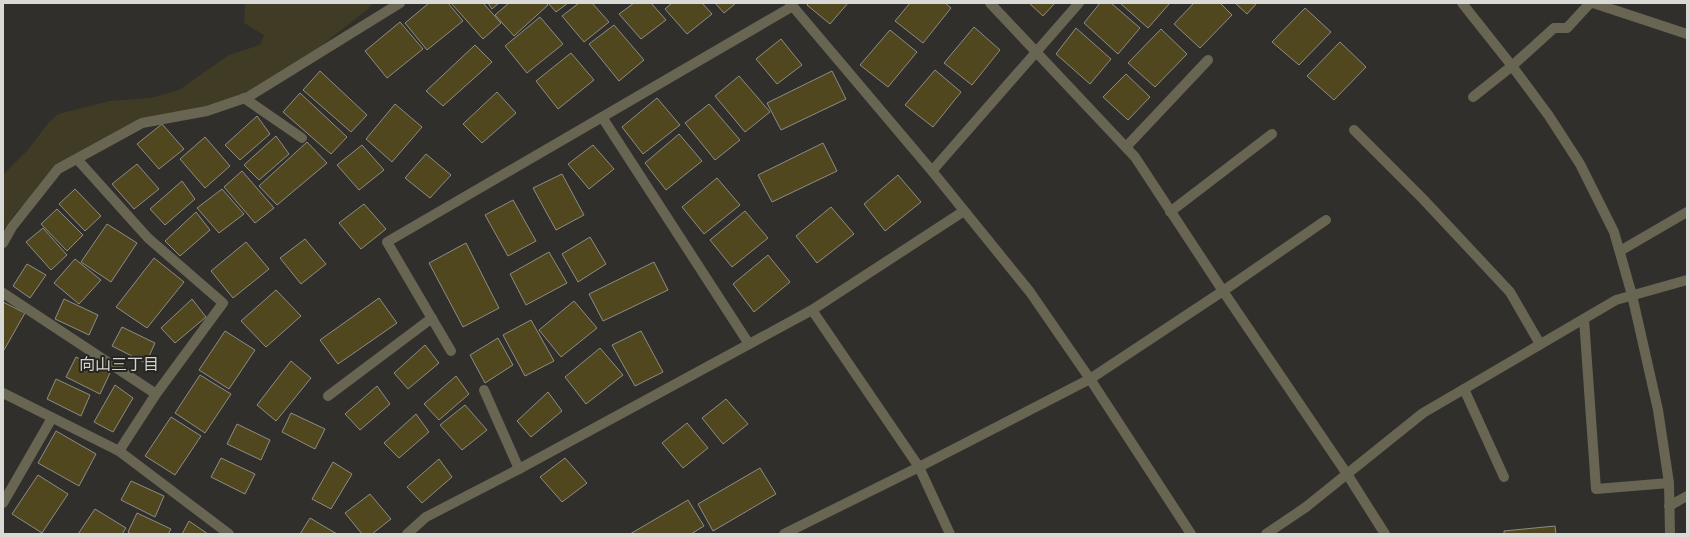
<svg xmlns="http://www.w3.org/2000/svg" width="1690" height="537" font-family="Mulish,'Noto Sans JP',sans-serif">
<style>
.green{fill:#403b24}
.building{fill:#50471f;stroke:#8d8c87}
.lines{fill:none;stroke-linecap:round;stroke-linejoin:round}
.lane{stroke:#686553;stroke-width:10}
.street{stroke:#686553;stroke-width:10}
.labels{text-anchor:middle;stroke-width:4;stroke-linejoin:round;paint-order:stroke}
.neighbourhood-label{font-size:16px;fill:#d5d4ce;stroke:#262521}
</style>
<rect width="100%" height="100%" fill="#302f2b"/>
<path class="green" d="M245,3H373L368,9L325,43L240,104L168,113L71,162L18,210L3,230V175L27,151L49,122L58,114L110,101L151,98L179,90L229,55L260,45L264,35L244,23Z"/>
<path class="building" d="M429,3H448L463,21L427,50L405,23Z
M451,3H483L501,23L483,39Z
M488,3H499L492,9Z
M509,3H546L548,5L514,36L495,15Z
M548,3H568L556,12Z
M579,3H592L609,22L584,42L562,16Z
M634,3H651L666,20L641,39L619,14Z
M672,3H702L712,14L687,34L665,9Z
M715,3H736L724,13Z
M808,3H848L830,24L807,5Z
M910,3H945L951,8L923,43L895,21Z
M1029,3H1055L1043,16Z
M1100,3H1111L1140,28L1118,54L1084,23Z
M1120,3H1170L1148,28Z
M1194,3H1220L1232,15L1200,48L1174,24Z
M1235,3H1257L1247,14Z
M1305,8L1331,32L1299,65L1272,42Z
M540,17L563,44L527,73L505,46Z
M400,22L423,49L387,78L365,51Z
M614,25L644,60L619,81L589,44Z
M974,27L1000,50L972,85L944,63Z
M1076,28L1111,59L1090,84L1056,54Z
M1161,29L1187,54L1155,87L1128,63Z
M890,30L917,52L888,87L860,65Z
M781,39L802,65L777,84L756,59Z
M1340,42L1366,67L1334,100L1307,76Z
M475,45L492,62L443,106L426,91Z
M571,53L594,80L558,109L536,81Z
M935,70L961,92L933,127L905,105Z
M320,71L367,115L351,132L303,90Z
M832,71L846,99L781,130L767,103Z
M1126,74L1150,97L1128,120L1103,97Z
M739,76L770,112L745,132L715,96Z
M497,92L516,113L482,143L463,124Z
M300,93L347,137L331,154L283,112Z
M657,98L680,125L643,154L622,127Z
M395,104L422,127L392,162L366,139Z
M709,104L740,140L715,160L685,123Z
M257,116L270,134L240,160L225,145Z
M162,124L184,149L159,169L137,144Z
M679,134L702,161L666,190L645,163Z
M276,136L289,154L259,180L244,165Z
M205,137L230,166L205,188L180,159Z
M307,142L327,163L277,205L259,186Z
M823,143L837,171L772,202L758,175Z
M362,145L384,170L359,190L337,165Z
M593,145L614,169L589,189L568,164Z
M426,154L451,175L430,198L405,178Z
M137,164L159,189L134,209L112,184Z
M242,171L274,208L255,223L224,187Z
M562,174L584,215L556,230L533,188Z
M898,175L921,202L885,231L864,204Z
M717,178L740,205L704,234L682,207Z
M182,181L195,199L165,225L150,209Z
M75,189L101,216L85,231L59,204Z
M222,189L244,214L219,233L197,208Z
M513,200L536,241L508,256L485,215Z
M364,204L386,229L361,249L339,223Z
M831,207L854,234L817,263L796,236Z
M57,209L83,235L67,251L41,224Z
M745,211L768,238L732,267L710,240Z
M196,212L210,230L180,256L165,241Z
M107,224L137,243L111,282L81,262Z
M43,228L67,255L51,270L26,242Z
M590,237L606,264L578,282L562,254Z
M305,239L326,264L301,284L280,258Z
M246,242L269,269L233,298L211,271Z
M466,243L499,308L463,327L429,263Z
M549,252L567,283L526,305L510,274Z
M768,255L790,282L754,312L733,284Z
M154,258L184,282L147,328L116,307Z
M75,259L101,280L79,304L54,283Z
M654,262L668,290L603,321L589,294Z
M27,264L46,275L30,298L13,286Z
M276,290L301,316L266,347L241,321Z
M379,298L397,323L338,364L320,340Z
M64,299L98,315L89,335L55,319Z
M192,299L206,317L175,343L161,328Z
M574,301L597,328L561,357L539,330Z
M3,302L25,313L4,350H3Z
M531,320L554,361L525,376L503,335Z
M122,327L155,343L146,363L112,346Z
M225,331L255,350L229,389L199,370Z
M641,331L663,372L635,386L612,345Z
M498,338L513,365L485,383L470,355Z
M425,345L439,363L408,389L394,373Z
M600,348L623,375L586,404L565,377Z
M76,357L110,373L100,394L66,377Z
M291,361L311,378L276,421L257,405Z
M200,375L231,394L205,433L175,413Z
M456,376L469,394L439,420L424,404Z
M56,379L90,395L81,416L47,399Z
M115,385L133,398L113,432L94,422Z
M377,386L390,404L360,430L345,414Z
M548,392L562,411L531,437L517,421Z
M726,399L748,424L723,444L702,418Z
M465,405L487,430L462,450L440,425Z
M291,413L325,429L315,449L282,432Z
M416,414L429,432L399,458L384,443Z
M171,417L201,436L175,475L145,456Z
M687,423L708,448L683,468L662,443Z
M237,424L270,440L261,460L227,444Z
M56,431L96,454L79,486L38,463Z
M221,458L255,474L245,494L211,477Z
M565,458L587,483L562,502L540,477Z
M439,459L452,477L422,503L407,487Z
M333,462L352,474L331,509L312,499Z
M760,468L776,494L713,531L698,504Z
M38,475L68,494L42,533L12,514Z
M131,481L164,496L155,517L121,500Z
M370,494L391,519L372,534H362L345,513Z
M688,500L704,526L691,534H630Z
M95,509L126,528L122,534H78Z
M137,513L171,529L168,534H131L128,532Z
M310,518L337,534H300Z
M189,521L208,534H182Z
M1555,526L1556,534H1504V531Z"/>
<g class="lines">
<path class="lane" d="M1473,97L1512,66
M244,98L302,138
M1354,130L1423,199L1510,292L1540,344
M1126,147L1208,60
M77,159L148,238L223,303L156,394L119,451
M1170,212L1272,134
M1620,251L1687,212
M3,293L156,394
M1584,319L1596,489L1669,483
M1464,389L1504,477
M484,390L519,469"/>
<path class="street" d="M790,3L932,171L1030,292L1090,379L1191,534
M990,3L1135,157L1223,291L1347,474L1385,534
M1462,3L1512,66L1549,116L1580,164L1614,232L1632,295L1658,410L1669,483L1670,534
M1593,3L1687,34
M1512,66L1554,28H1567L1590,3
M602,117L749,344
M932,171L1079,3
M3,243L12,227L58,169L142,123L207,111L248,97L400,3
M812,310L919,467L950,534
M451,351L387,242L793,6
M3,393L119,451L229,534
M328,396L432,318
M3,503L52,418
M1669,506L1687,496
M407,534L426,517L519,469L812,310L964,211
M784,534L919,467L1090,379L1223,291L1326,220
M1266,534L1306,507L1423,413L1616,300L1687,280"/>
</g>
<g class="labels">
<g class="neighbourhood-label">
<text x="119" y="370">向山三丁目</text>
</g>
</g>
<rect width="1690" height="537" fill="none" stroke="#d9d9d6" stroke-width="8"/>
</svg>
